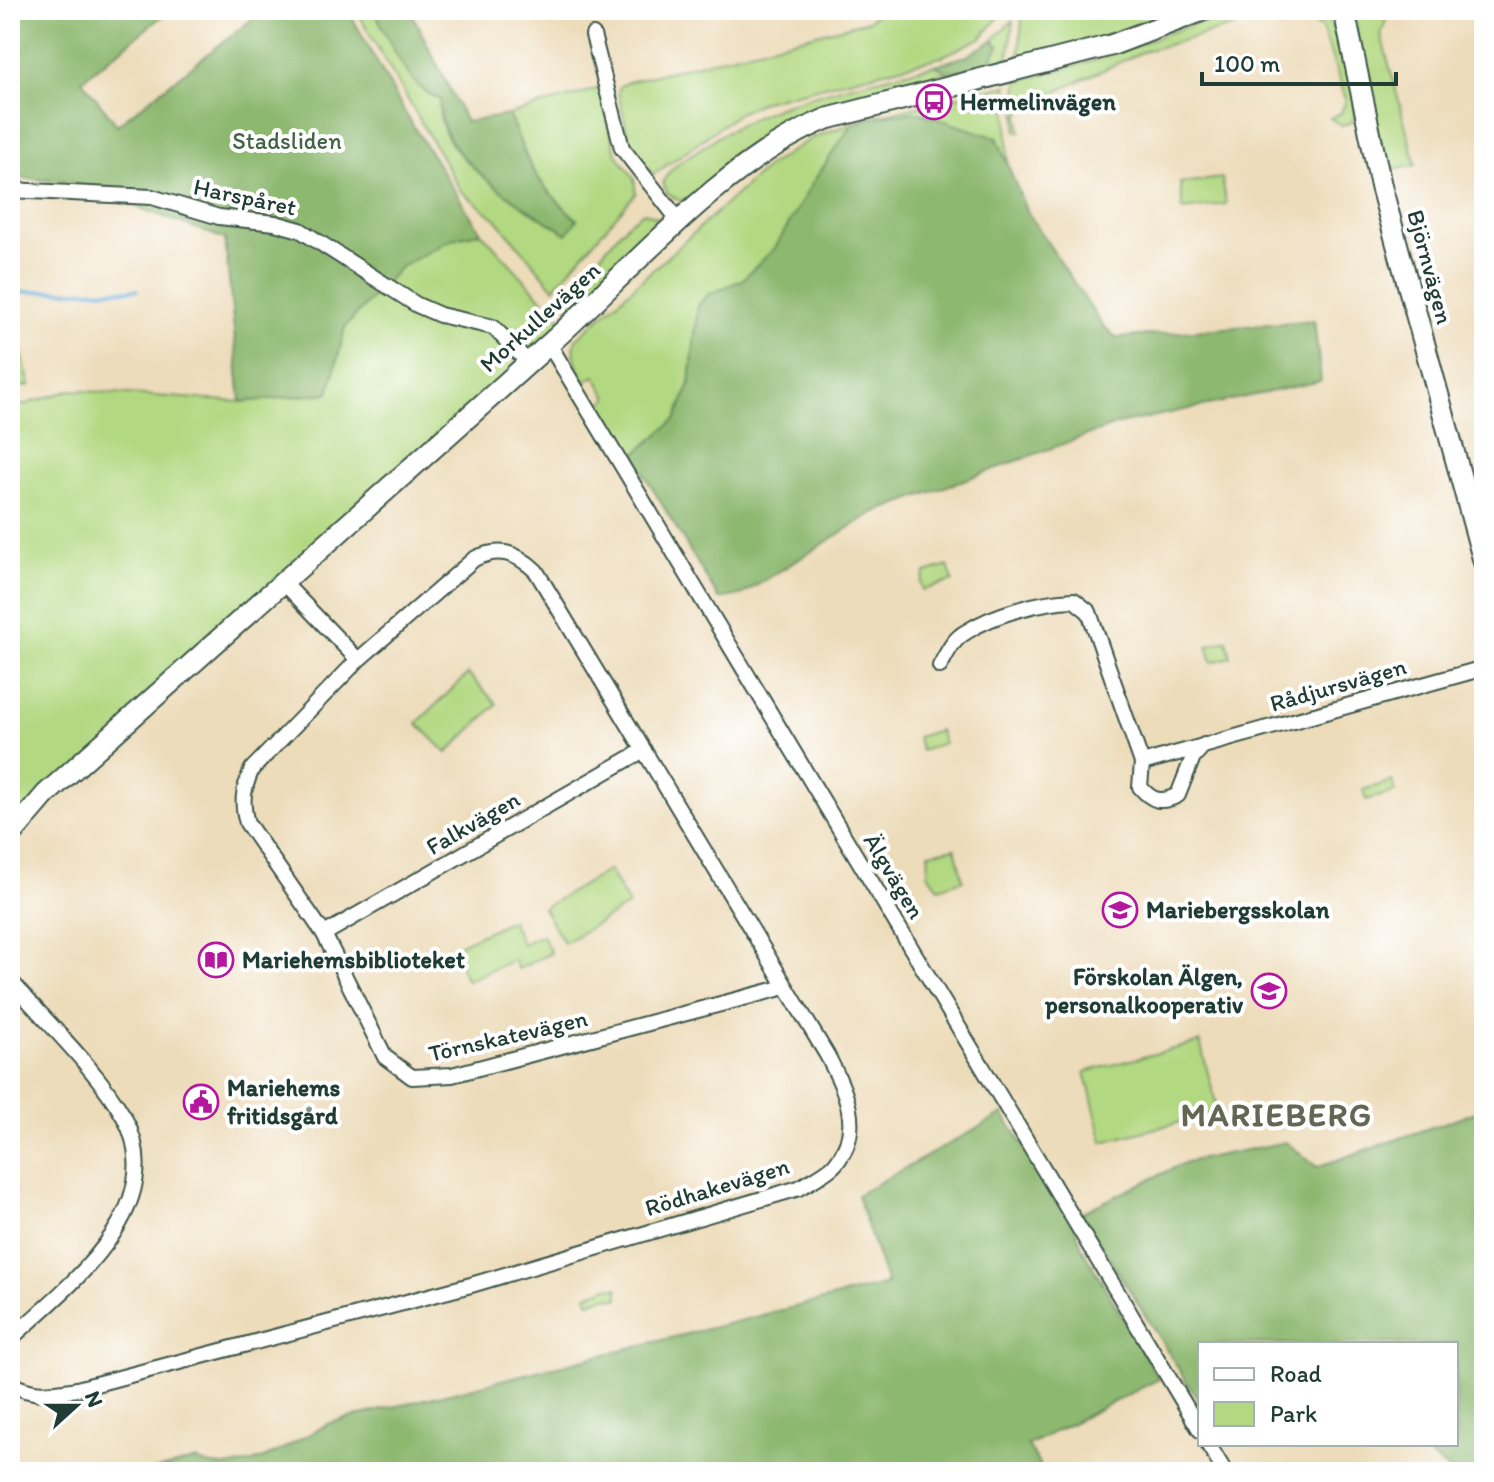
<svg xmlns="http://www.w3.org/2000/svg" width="1494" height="1482" font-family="Itim,sans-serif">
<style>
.green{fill:#b2d881;stroke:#688a5a;stroke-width:2}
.forest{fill:#8db86f;stroke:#567a52;stroke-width:2}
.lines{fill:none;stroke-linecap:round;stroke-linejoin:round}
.stream{stroke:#5fa8d6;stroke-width:4}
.street-casing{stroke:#3e5548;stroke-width:18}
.secondary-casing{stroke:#3e5548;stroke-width:24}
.street{stroke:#fff;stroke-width:14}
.secondary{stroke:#fff;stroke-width:20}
.labels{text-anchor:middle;stroke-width:8;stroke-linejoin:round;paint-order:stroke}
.poi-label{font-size:24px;font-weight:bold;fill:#1f3d34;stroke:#fff;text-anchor:start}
.park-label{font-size:24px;fill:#446447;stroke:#fff}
.street-label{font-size:24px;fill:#1f3d34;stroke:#fff}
.district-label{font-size:32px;font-weight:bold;letter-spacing:2px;fill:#636753;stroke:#fff}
</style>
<rect width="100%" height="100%" fill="#fff"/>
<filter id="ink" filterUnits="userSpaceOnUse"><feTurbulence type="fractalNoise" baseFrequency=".0125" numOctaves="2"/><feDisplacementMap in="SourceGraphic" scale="16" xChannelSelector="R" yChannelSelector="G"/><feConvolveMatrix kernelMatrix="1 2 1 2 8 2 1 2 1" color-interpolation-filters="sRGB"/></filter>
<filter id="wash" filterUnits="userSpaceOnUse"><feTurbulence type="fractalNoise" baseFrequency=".006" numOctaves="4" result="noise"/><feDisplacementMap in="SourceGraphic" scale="32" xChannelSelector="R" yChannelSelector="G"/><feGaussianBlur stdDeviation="1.8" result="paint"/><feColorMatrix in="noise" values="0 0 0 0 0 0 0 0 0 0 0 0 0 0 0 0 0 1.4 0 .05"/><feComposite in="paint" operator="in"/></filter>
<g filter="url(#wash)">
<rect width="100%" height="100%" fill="#eddcba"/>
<path class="green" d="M356,10H374L406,68L440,99C432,167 528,198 577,219C558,202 540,185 528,161C521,146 516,130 508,115L600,88L616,153L634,178L636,193L554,288L496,219L461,191Z
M894,10H1005L981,38L941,57L764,101L739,113L653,175L630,145L618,92L620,86L628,82L868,21L875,15Z
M1176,10L1091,42L1019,62L1022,16L1027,11Z
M1231,10H1292L1142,52L1025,106L1019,115L1020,132H1016L1018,81L1095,60Z
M1296,10H1323C1338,31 1364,99 1352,122L1341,126L1330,118L1341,113L1346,100L1322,28Z
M1356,10H1389L1381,35L1416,165L1388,171C1374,120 1353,63 1356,10Z
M1013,20L1008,64L987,66L999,46L993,40Z
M935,65L948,72L905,81L797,122L693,197L680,201L667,193L663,183C669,167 684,160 698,150C774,96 847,88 935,65Z
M1007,85L1008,164L997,137L876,116Z
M853,123L811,185L776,248L742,280L707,295L698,306L690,384L676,420L633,456L600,405L608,398L595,376L585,382C578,367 571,356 576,339L768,166L812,138Z
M1222,178L1226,204L1183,210L1180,183Z
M644,212L661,219L660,233L574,312L562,300L628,223Z
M481,232L568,327L10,836V409L71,390L241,402L329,393L345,327L400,267L452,239Z
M10,307L30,385L10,390Z
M948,566L953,581L923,590L921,583L925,573Z
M1227,640L1231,657L1212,662L1207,646Z
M468,674L497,704L447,753L417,723Z
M939,730L944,743L921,751L917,737Z
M1392,781L1395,792L1366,800L1363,790Z
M955,848L963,880L939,888L928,874L929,853Z
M609,870L629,905L564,943L543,908Z
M511,920L522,944L542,935L551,953L518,969L513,960L467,981L452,948Z
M1200,1042L1218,1112L1103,1142L1085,1072Z
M608,1287L618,1288V1299L604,1297L589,1302L587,1295Z"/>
<path class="forest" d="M10,10H170L82,80L117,125L264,10H348L408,118L481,232L452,239L400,267L345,327L329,393L241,402L225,239L69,182L10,177Z
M374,10H410L466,122L508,115C516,130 521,146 528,161C540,185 558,202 577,220L567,234C524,206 434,158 440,99C407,90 389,38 374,10Z
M993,40L999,46L987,66L948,72L935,65L967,56Z
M917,112L997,138L1026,210L1102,325L1117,338L1314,320L1321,381L1118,424L873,513L741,595L719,599L633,456L676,419L690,384L698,306L707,295L742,280L775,248L811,185L853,123L876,116Z
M1484,1109V1472H1451L1416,1444H1456V1344H1200V1403L1081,1213L1186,1162L1286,1142L1317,1167Z
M1003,1114L1075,1226L1082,1248L1159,1379L1028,1445L1043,1472H147L196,1460C247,1482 290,1441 333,1422L887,1284L857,1195Z"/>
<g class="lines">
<path class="stream" d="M10,292L138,290"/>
</g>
</g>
<g filter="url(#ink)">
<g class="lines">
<g class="street-casing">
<path id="street" d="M593,35L622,148L680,222
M10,190L152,197L219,217L275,223L300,230L417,305L440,315L493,327L529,363
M549,344L1200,1430
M283,582L358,660
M940,666C947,653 953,639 966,632C994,614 1041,601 1074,600L1089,612L1142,763L1140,787C1152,801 1161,804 1178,795L1193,757L1204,745
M1142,763L1484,668
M324,934L644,750
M10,980C46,1022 97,1069 124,1117C173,1207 68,1287 10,1339
M10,1383C33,1397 52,1393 77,1389L471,1285L799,1188C810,1181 828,1173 836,1163C865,1128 844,1088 827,1055L536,571C516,552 499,547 474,559L358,660L252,769C243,789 241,802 247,823L324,934L385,1057L412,1077L452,1075L785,987
M1208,1444L1225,1472"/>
</g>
<g class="secondary-casing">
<path id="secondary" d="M1344,10L1381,186L1484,562
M10,836L46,794C213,646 380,497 546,347C630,272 722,162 826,119L1112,45L1204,10"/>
</g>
<use href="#street" class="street"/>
<use href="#secondary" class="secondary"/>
</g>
</g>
<defs>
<g id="bus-ring" transform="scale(1.8)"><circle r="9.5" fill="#fff" stroke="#b5179e" stroke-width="1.5"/><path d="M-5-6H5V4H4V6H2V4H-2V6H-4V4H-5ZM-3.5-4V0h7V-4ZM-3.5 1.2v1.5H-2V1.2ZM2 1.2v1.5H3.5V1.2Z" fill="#b5179e"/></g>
<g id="school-ring" transform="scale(1.8)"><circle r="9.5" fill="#fff" stroke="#b5179e" stroke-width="1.5"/><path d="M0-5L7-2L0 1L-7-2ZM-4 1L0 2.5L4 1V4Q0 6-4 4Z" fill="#b5179e"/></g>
<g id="library-ring" transform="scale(1.8)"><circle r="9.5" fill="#fff" stroke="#b5179e" stroke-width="1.5"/><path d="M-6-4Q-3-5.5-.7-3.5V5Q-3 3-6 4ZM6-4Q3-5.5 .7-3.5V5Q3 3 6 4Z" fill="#b5179e"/></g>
<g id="civic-ring" transform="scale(1.8)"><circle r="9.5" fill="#fff" stroke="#b5179e" stroke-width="1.5"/><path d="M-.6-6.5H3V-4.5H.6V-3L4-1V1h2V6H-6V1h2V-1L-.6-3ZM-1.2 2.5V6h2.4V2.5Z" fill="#b5179e"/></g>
</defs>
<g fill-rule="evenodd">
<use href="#bus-ring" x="934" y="102"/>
<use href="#school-ring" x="1120" y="910"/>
<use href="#library-ring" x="216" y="960"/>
<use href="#school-ring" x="1269" y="991"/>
<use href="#civic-ring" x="201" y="1102"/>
</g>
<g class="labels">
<g class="poi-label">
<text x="960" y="110">Hermelinvägen</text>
<text x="1146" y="918">Mariebergsskolan</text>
<text x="242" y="968">Mariehemsbiblioteket</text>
<text x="1243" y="985" text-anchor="end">Förskolan Älgen,<tspan x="1243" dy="28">personalkooperativ</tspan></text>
<text x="227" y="1096">Mariehems<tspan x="227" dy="28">fritidsgård</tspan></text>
</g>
<g class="park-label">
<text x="287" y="149">Stadsliden</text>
</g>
<g class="street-label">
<text transform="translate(245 197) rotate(12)" y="8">Harspåret</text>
<text transform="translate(1430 267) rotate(75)" y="8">Björnvägen</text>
<text transform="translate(540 317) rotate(-42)" y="8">Morkullevägen</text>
<text transform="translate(1338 685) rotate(-16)" y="8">Rådjursvägen</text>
<text transform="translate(473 823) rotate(-30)" y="8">Falkvägen</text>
<text transform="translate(894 876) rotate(59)" y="8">Älgvägen</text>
<text transform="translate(508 1036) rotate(-13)" y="8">Törnskatevägen</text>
<text transform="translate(717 1187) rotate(-17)" y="8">Rödhakevägen</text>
</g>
<g class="district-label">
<text x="1277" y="1126">MARIEBERG</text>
</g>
</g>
<rect width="1494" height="1482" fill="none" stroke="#fff" stroke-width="40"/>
<rect x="1198" y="1342" width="260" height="104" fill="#ffffff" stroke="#a5b1ae" stroke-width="2"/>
<rect x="1214" y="1368" width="40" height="12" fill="#ffffff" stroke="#a5b1ae" stroke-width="2"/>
<text x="1270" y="1382" font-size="24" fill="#1f3d34">Road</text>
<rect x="1214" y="1402" width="40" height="24" fill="#b2d881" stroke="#a5b1ae" stroke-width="2"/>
<text x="1270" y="1422" font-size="24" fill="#1f3d34">Park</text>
<g transform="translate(76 1406) rotate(69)" stroke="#ffffff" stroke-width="6" paint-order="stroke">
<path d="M0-6L14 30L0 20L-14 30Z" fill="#1f3d34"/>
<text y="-12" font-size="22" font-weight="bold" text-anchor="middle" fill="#1f3d34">N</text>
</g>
<path d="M1202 72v12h194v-12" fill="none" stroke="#1f3d34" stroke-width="4"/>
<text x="1214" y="72" font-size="24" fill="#1f3d34" stroke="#ffffff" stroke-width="6" paint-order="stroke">100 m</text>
</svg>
